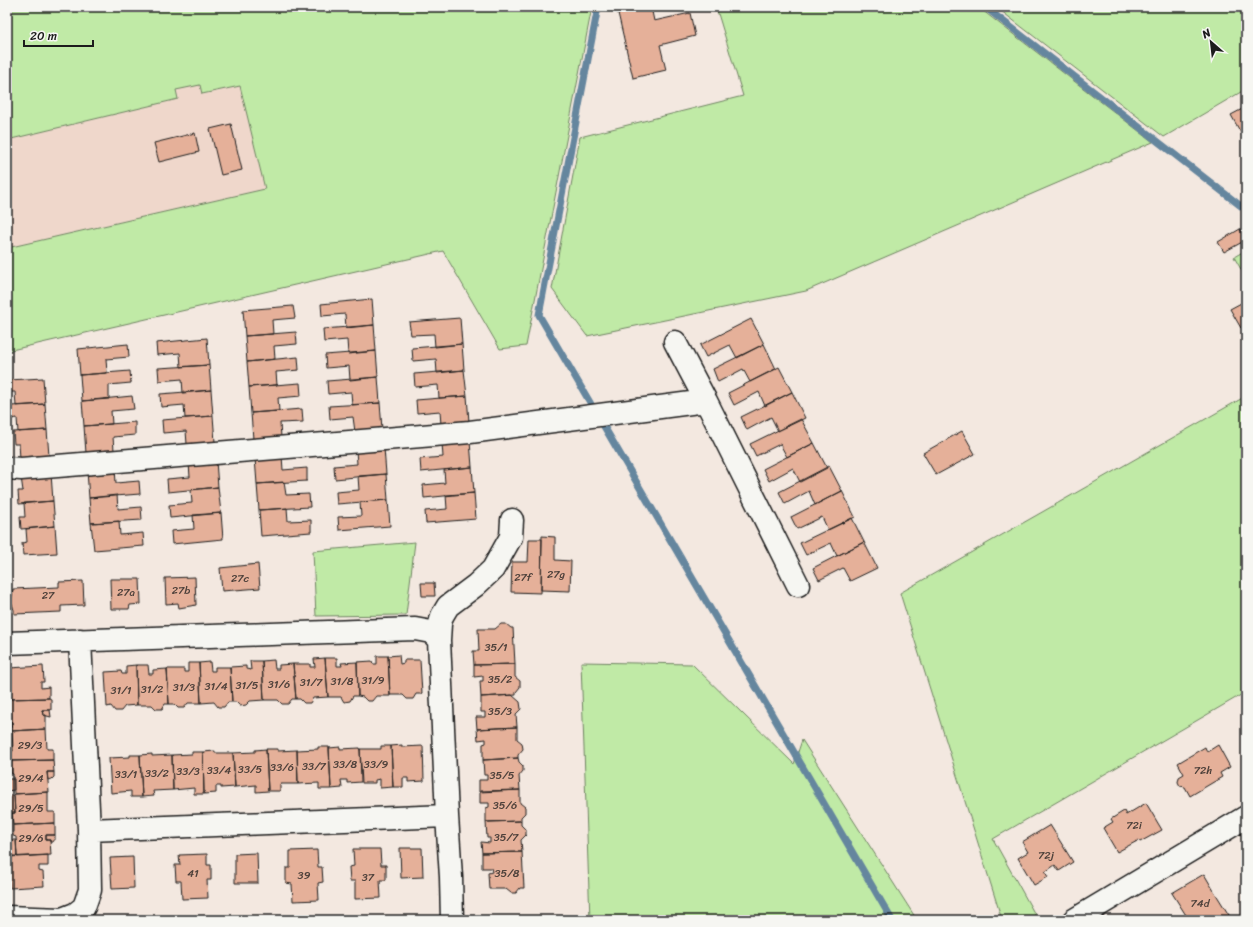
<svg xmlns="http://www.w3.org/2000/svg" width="1253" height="927" font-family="Sriracha,sans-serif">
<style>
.built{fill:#efd7cb}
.green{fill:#c0eaa6;stroke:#6e8361}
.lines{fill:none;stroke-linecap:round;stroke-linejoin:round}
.stream{stroke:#65869e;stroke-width:7}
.building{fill:#e5b099;stroke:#1c1c1c}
.minor-casing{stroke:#1c1c1c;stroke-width:25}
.minor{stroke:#f6f6f2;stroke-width:22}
.labels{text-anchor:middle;stroke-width:3.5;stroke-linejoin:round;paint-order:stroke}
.number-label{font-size:11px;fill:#4e413b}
</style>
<rect width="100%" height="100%" fill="#f3e8e0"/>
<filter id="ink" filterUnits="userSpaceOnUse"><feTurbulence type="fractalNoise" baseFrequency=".025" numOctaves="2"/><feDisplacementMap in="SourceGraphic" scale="8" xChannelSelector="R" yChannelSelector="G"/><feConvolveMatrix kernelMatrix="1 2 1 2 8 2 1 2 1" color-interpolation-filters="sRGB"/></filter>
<g filter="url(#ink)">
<path class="built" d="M200,84L203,94L240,86L265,189L7,248V140L178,99L176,90Z"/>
<path class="green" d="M7,7H592L526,346L500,349L443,251L7,351V248L265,189L240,86L202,94L200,85L176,90L178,99L7,140Z
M716,7H978L1153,142L806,291L587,336L552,289L580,137L743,96Z
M996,7H1246V89L1164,137Z
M1246,250V278L1234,257Z
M1246,396V692L993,839L1038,920H1002L900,593Z
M415,542L406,615L316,616L313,551Z
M581,662L692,664L794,764L802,740L917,920H590Z"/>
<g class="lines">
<path class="stream" d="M598,7L539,315L892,920
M985,7L1246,210"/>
</g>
<path class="building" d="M641,7H651L654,21L690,13L695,36L660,45L666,70L633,78L618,13Z
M1246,107V142L1231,115Z
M231,124L242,170L221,175L210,129Z
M195,133L199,152L159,162L154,143Z
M1240,229L1246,240L1224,252L1218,242Z
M372,299L374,325L346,328L345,314L322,316L321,304Z
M1243,302L1246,306V325L1241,328L1230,309Z
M293,306L295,318L272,320L273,334L245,336L243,310Z
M460,318L462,344L435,347L434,334L411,335L409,322Z
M751,319L764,344L737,358L730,345L706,357L700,345Z
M374,325L376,351L348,354L347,340L324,342L323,329Z
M296,332L297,344L274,346L275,359L247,362L245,336Z
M207,338L209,365L181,367L180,353L157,355L156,343Z
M128,344L129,357L106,359L107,373L80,375L78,349Z
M462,344L464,370L437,373L436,359L413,361L412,348Z
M764,344L776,369L750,382L743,369L718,382L713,369Z
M376,351L378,377L350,380L349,366L326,368L325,355Z
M298,357L299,370L276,372L277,385L249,387L247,362Z
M209,365L211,390L183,393L182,379L159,381L158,368Z
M779,367L792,392L765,406L759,392L734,405L728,393Z
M464,370L467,396L439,398L438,385L415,387L414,374Z
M130,371L131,383L109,385V399L82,401L80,375Z
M378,377L380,403L352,405L351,392L328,394L327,381Z
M43,378L45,404L16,406L15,392H10L9,380Z
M300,383L301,396L278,398L279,411L251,413L249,387Z
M211,390L213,416L185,418L184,405L161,407L160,394Z
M792,392L805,418L778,431L771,417L747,430L741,417Z
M132,396L134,409L111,411L112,424L84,426L82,401Z
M467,396L469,422L441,425L440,411L417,413L416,400Z
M380,403L382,429L355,432L353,417L330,419L329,406Z
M45,404L47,430L18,432L17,418L12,419L11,406Z
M302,409L303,422L280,423L281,437L253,439L251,413Z
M213,416L215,442L187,444L186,431L163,433L162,420Z
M801,419L814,443L787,457L780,444L756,456L750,444Z
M135,422V435L113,437L114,450L86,453L84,426Z
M47,430L49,456L20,458L19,444H14L13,432Z
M962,431L975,454L936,475L923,453Z
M470,441L472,467L421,472L420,459L443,457L442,443Z
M814,443L827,468L800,482L793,468L769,481L763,469Z
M384,448L386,474L335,479L334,466L357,464L356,450Z
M282,456L283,470L307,468V481L257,484L255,458Z
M216,461L218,487L168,492L167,479L190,477L189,463Z
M829,466L842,491L815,505L809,491L785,504L779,492Z
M472,467L474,493L424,498L423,485L445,483L444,470Z
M115,469L116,483L139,481L140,494L89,498L87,471Z
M51,474L53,501L19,504L18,491H23L21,477Z
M386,474L388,500L337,504L336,492L359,490L358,476Z
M284,482L286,495L309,494L310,507L259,510L257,484Z
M218,487L221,513L170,518L169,505L192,503L191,490Z
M842,491L855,517L828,530L822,517L797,529L791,517Z
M474,493L476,519L426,523L425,511L447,509L446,495Z
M117,495L118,509L141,507L142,520L91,523L89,498Z
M388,500L390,526L339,530L338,517L361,516L360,502Z
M53,501L55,526L21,529L20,517H25L24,503Z
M287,508L288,521L311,520V532L261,536L259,510Z
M221,513L223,539L172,544L171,531L194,529L193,515Z
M852,518L864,542L837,556L831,543L806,555L800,543Z
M119,521L120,535L143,533L144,546L94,550L91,523Z
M55,526L57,553L23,555L22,543L27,542L26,529Z
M542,536L555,537V560L571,561L570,591L541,590Z
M529,539H542L541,593L511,592L512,562H528Z
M864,542L877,568L850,581L843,568L819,580L813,568Z
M258,564L260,588L222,591L220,568Z
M195,577L196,605L179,608L178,603L166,604L165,578Z
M110,579H140L141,604L130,605L129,609H111Z
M83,581L84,605L61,606V612L14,614V610L11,601L13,589L59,587V582Z
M421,583H434L435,596H422Z
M501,624H506L511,628H513L515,664L474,665L473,651H479L478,629H495Z
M399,655L400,664L404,663V660H420L422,694H416L413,699H407L403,695H390L388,656Z
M377,656H388L390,696H376L372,701H367L363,697L358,696L357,662L372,661L373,664H377Z
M325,658H337V666H342L341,663L357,662L358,696H353L350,701L344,702L341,697H328Z
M325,658L328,697L313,698L310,703H304L300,699H296L293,664H310V667H315L314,659Z
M274,660L275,669H279V665L293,664L296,699H292L288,704H282L278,700H264L262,661Z
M250,661H262L264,700L250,701L246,705L240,706L236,702H232L230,667L246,666V669L251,670Z
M210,662L211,671H215V667H230L232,702H228L224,707H218L214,702L201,703L199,663Z
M188,663H199L201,703H188L184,708H178L174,704H169L167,669H184V672H188Z
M515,664V677L520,681V687L516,692V695L481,697L480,681H483V676L474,677V665Z
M136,665L137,705L125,706L121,711H115L111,706L107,707L105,672L121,671L122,674H126V666Z
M136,665H148L149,674H153V670L167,669L169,704H165L162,709H156L152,705H137Z
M43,666L44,682H41V688L49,687V698L8,699V689H10L9,668Z
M512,695L520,702L521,709L516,714L517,727L477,729L476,717H485V712H481V697Z
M49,698L51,699V710H42L43,715H46V729L11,731V712L8,711V699Z
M42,710H50L51,717L43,715Z
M11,715L12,727H7V716Z
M517,727V739L522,743L523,749L518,755V758L483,760V744L486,743V739L478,740L477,729Z
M46,729L47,749H53V760L11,761V751H13L12,731Z
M402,745V747L423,746L424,781L408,782V778H403V787H393L391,746Z
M1218,745L1230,767L1220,773L1222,777L1190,796L1185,787L1180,786L1178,782L1179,777L1184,774L1178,763L1205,747L1207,752Z
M381,746H391L393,787L380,788V779L375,780V783H362L360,749H381Z
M318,747H329L331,789H319V783L298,784L297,750L318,749Z
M340,747V749L360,748L361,782L347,783V780H341L342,788L331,789L329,748Z
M266,749H278V751L297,750L298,784H280V791H268Z
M266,749L268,791L256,792V785L235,787L233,753L255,752V750Z
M215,751V753H233L235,787L221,788V786H216V793L204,794L203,752Z
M192,752H203L204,794H194V788L173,790L172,755L192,754Z
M152,754V756L172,755L173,790L153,791L154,796L142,797L140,755Z
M130,755H140L142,797H131V791L111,793L109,758L130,757Z
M518,758L519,762L523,766V771L519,776L520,790L479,792V780H487V775H484L483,760Z
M53,760L54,772H47L49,792L14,794L13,774L11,773V761Z
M47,772H54V777L52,779L48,780Z
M7,779H14V790L7,791Z
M520,790V803L525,807V813L521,817V821L486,822V808L489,807V803H480V791Z
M48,792V812H55V823L13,825L12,813H15L14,794Z
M7,796H14L15,813L7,814Z
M1146,803L1162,830L1140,842L1139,840L1117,852L1103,828L1113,822L1111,819L1124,811L1126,815Z
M521,821V825L526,830V835L521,840L522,852L482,853L481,842L490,843V838H487L486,822Z
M55,823V835H46V840H50L51,855L17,857L16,837L13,836V825Z
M1050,825L1073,862L1059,871L1055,865L1045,872L1048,877L1034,885L1018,858L1028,852L1022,842Z
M46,835H55V840H53V842H50V840H46Z
M7,840H16L17,856H7Z
M400,848H422L423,877L401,878Z
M353,849H380L381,865H386V880H380L381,898L355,899V881H350L349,867L354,866Z
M317,850L318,867H322L323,882L318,883L319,900L293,901L292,884L286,883V868H290V851Z
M522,852L524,888H520L516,893H511L506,889H489L488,873L492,872L491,868H482V853Z
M257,853L258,883H235V854Z
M207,854V865H211V880H207L208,898L182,899L181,881H176L175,865H180L179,855Z
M48,855V866H39V871L43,872L44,886L10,888L9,868L7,867V857Z
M133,857L134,888L112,889L110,858Z
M1204,874L1214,891L1232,920H1189L1172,893Z"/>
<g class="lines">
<g class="minor-casing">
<path id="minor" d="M675,342L706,401
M7,468L21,469L470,432L706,401L798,585
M439,640L440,624L442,616L448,606L476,585L493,569L511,537L512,520
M7,643L415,629L431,632L439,640L447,816L451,877L452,920
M89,830L447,816
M7,917L62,919L75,914L84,907L90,890L89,830L80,640
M1074,920L1246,817"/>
</g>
<use href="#minor" class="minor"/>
</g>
</g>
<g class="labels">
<g class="number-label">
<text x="556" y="578">27g</text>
<text x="523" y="581">27f</text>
<text x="240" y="582">27c</text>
<text x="181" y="594">27b</text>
<text x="126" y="596">27a</text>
<text x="48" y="599">27</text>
<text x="496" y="651">35/1</text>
<text x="500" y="683">35/2</text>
<text x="373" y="684">31/9</text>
<text x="342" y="685">31/8</text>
<text x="311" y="686">31/7</text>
<text x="279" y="688">31/6</text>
<text x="247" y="689">31/5</text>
<text x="216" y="690">31/4</text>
<text x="184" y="691">31/3</text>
<text x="152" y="693">31/2</text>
<text x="121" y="694">31/1</text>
<text x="500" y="715">35/3</text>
<text x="30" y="749">29/3</text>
<text x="345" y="768">33/8</text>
<text x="376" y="768">33/9</text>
<text x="314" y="770">33/7</text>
<text x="282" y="771">33/6</text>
<text x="250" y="773">33/5</text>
<text x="219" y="774">33/4</text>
<text x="1203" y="774">72h</text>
<text x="188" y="775">33/3</text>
<text x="157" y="777">33/2</text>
<text x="126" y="778">33/1</text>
<text x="502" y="779">35/5</text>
<text x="31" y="782">29/4</text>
<text x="505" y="809">35/6</text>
<text x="31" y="812">29/5</text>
<text x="1134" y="829">72i</text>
<text x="506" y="841">35/7</text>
<text x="31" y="842">29/6</text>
<text x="1046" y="859">72j</text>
<text x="193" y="877">41</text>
<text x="507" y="877">35/8</text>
<text x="304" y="879">39</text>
<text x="368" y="881">37</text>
<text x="1200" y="907">74d</text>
</g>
</g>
<rect width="1253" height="927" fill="none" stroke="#f6f6f2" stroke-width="24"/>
<rect x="12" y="12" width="1229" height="903" fill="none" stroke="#1c1c1c" stroke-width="1.5" filter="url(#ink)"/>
<g transform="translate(1211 42) rotate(332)" stroke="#f6f6f2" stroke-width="3" paint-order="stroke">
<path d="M0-3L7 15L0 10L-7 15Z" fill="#1c1c1c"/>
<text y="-6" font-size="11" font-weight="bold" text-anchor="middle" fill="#1c1c1c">N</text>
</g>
<path d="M24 40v6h69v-6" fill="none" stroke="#1c1c1c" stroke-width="2"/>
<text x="30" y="40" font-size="12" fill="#1c1c1c" stroke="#f6f6f2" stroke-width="3" paint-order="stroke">20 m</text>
</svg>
